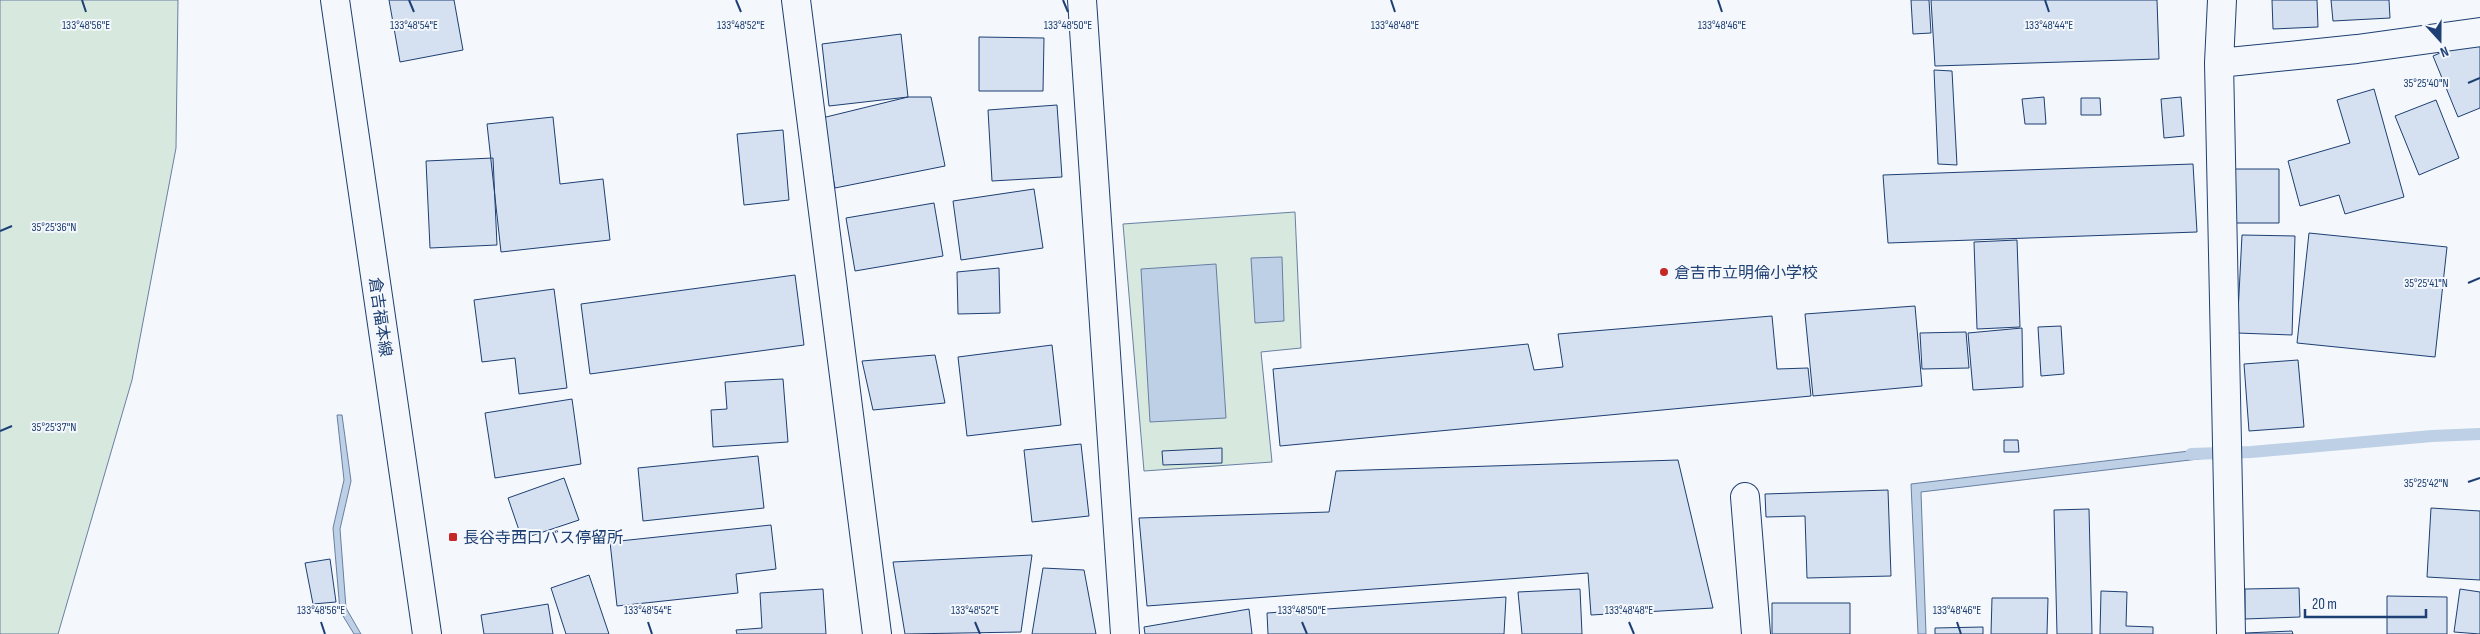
<svg xmlns="http://www.w3.org/2000/svg" width="2480" height="634" font-family="'Sofia Sans Condensed','Noto Sans JP',sans-serif">
<style>
.green{fill:#d7e8df;stroke:#687fa3}
.water{fill:#bed0e5;stroke:#687fa3}
.lines{fill:none;stroke-linecap:round;stroke-linejoin:round}
.stream{stroke:#bed0e5;stroke-width:12}
.building{fill:#d5e0f0;stroke:#1d3f73}
.street-casing{stroke:#1d3f73;stroke-width:30}
.primary-casing{stroke:#1d3f73;stroke-width:30}
.street{stroke:#f4f7fb;stroke-width:28}
.primary{stroke:#f4f7fb;stroke-width:28}
.ticks{fill:none;stroke:#1d3f73;stroke-width:2}
.poi-dot{fill:#c62828;stroke:#f4f7fb;stroke-width:2}
.labels{text-anchor:middle;stroke-width:4;stroke-linejoin:round;paint-order:stroke}
.poi-label{font-size:16px;fill:#1d3f73;stroke:#f4f7fb;text-anchor:start}
.street-label{font-size:16px;fill:#1d3f73;stroke:#f4f7fb}
.ticks-label{font-size:12px;text-anchor:middle;fill:#1d3f73;stroke:#f4f7fb;stroke-width:4;stroke-linejoin:round;paint-order:stroke}
</style>
<rect width="100%" height="100%" fill="#f4f7fb"/>
<path class="green" d="M0,0H178L176,148L132,380L58,634H0Z
M1295,212L1301,348L1261,352L1272,462L1144,471L1123,224Z"/>
<path class="water" d="M1282,257L1284,321L1255,323L1251,258Z
M1216,264L1226,418L1150,422L1141,269Z
M337,415H342L351,481L340,529L346,608L361,634H354L340,611L333,528L344,480Z
M2206,449L2207,458L1921,492L1926,634H1918L1911,484Z"/>
<g class="lines">
<path class="stream" d="M2191,454L2251,452L2432,436L2480,434"/>
</g>
<path class="building" d="M389,0H454L463,50L400,62Z
M1911,0H1929L1931,33L1913,34Z
M1931,0H2157L2159,59L1935,66Z
M2272,0H2317L2318,27L2273,29Z
M2331,0H2389L2390,18L2333,21Z
M901,34L908,97L829,106L822,44Z
M2480,36V108L2458,117L2433,56Z
M979,37L1044,38L1043,91H979Z
M1934,70L1952,71L1957,165L1938,164Z
M2374,89L2404,197L2345,214L2339,195L2300,206L2288,161L2350,143L2337,100Z
M908,97H931L945,166L835,188L822,118Z
M2044,97L2046,124H2025L2022,99Z
M2181,97L2184,136L2164,138L2161,99Z
M2081,98H2100L2101,115H2081Z
M2436,100L2459,158L2419,175L2395,116Z
M1057,105L1062,177L992,181L988,110Z
M553,117L560,184L603,179L610,240L501,252L487,124Z
M783,130L789,200L744,205L737,134Z
M493,158L497,245L430,248L426,161Z
M2193,164L2197,232L1888,243L1883,175Z
M2234,169H2279V223H2234Z
M1034,189L1043,248L961,260L953,201Z
M934,203L943,256L855,271L846,218Z
M2309,233L2447,247L2435,357L2297,343Z
M2242,235L2295,236L2292,335L2237,333Z
M2017,240L2020,327L1977,329L1974,242Z
M999,268L1000,313L958,314L957,272Z
M795,275L804,345L590,374L581,304Z
M554,289L567,388L519,394L515,358L482,362L474,300Z
M1915,306L1922,386L1813,396L1805,314Z
M1772,316L1777,369L1808,368L1811,396L1280,446L1273,369L1528,344L1534,370L1563,367L1558,334Z
M2061,326L2064,374L2041,376L2038,327Z
M2022,328L2023,387L1973,390L1968,333Z
M1966,332L1969,368L1922,369L1920,333Z
M1052,345L1061,425L967,436L958,357Z
M935,355L945,403L873,410L862,361Z
M2298,360L2304,427L2249,431L2244,364Z
M783,379L788,442L713,447L711,410L727,409L725,382Z
M572,399L581,464L495,478L485,413Z
M2004,440H2018L2019,452H2004Z
M1081,444L1089,516L1032,522L1024,450Z
M1222,448V463L1163,465L1162,451Z
M758,456L764,508L643,521L638,468Z
M1678,460L1713,608L1591,615L1588,573L1147,606L1139,518L1329,512L1336,471Z
M564,478L579,520L522,539L508,498Z
M1888,490L1891,576L1807,578L1805,516L1766,517L1765,494Z
M2431,508L2480,511V580L2427,577Z
M2089,509L2092,634H2057L2054,510Z
M771,525L776,569L736,574L738,593L617,606L610,542Z
M1032,555L1021,632L905,634L893,562Z
M330,559L336,602L313,604L305,563Z
M1043,568L1084,570L1096,634H1032Z
M589,575L609,634H566L551,588Z
M2299,588L2300,617L2245,619V589Z
M823,589L826,634H737L736,630L762,628L760,593Z
M1580,589L1582,634H1522L1518,592Z
M2460,589L2480,592V634L2454,632Z
M2101,591L2127,592L2126,626L2153,627V634H2100Z
M2387,596L2447,597V634H2387Z
M1506,597L1504,634H1268L1267,613Z
M1992,598H2048L2047,634H1991Z
M1772,603H1850V634H1772Z
M548,604L553,634H484L481,615Z
M1249,609L1252,634H1145L1144,627Z
M1983,627V634H1935V628Z
M2292,631L2293,634H2245V633Z"/>
<g class="lines">
<g class="street-casing">
<path id="street" d="M796,0L877,634
M1082,0L1125,634
M2222,0L2219,63L2231,634
M2219,63L2357,49L2480,32
M1745,497L1756,634"/>
</g>
<g class="primary-casing">
<path id="primary" d="M335,0L427,634"/>
</g>
<use href="#street" class="street"/>
<use href="#primary" class="primary"/>
</g>
<path class="ticks" d="M82,0L86,12M409,0L414,12M736,0L741,12M1063,0L1068,12M1391,0L1395,12M1718,0L1722,12M2045,0L2049,12M2468,83L2480,78M0,231L12,226M2468,283L2480,278M0,431L12,426M2468,482L2480,478M321,622L325,634M648,622L652,634M975,622L980,634M1302,622L1307,634M1629,622L1634,634M1957,622L1961,634"/>
<g class="poi-dot">
<circle cx="1664" cy="272" r="5"/>
<rect x="448" y="532" width="10" height="10" rx="2.5"/>
</g>
<g class="labels">
<g class="poi-label">
<text x="1674" y="278">倉吉市立明倫小学校</text>
<text x="463" y="543">長谷寺西口バス停留所</text>
</g>
<g class="street-label">
<text transform="translate(381 317) rotate(82)" y="6">倉吉福本線</text>
</g>
</g>
<g class="ticks-label">
<text x="86" y="29">133°48'56"E</text>
<text x="414" y="29">133°48'54"E</text>
<text x="741" y="29">133°48'52"E</text>
<text x="1068" y="29">133°48'50"E</text>
<text x="1395" y="29">133°48'48"E</text>
<text x="1722" y="29">133°48'46"E</text>
<text x="2049" y="29">133°48'44"E</text>
<text x="2426" y="87">35°25'40"N</text>
<text x="54" y="231">35°25'36"N</text>
<text x="2426" y="287">35°25'41"N</text>
<text x="54" y="431">35°25'37"N</text>
<text x="2426" y="487">35°25'42"N</text>
<text x="321" y="614">133°48'56"E</text>
<text x="648" y="614">133°48'54"E</text>
<text x="975" y="614">133°48'52"E</text>
<text x="1302" y="614">133°48'50"E</text>
<text x="1629" y="614">133°48'48"E</text>
<text x="1957" y="614">133°48'46"E</text>
</g>
<g transform="translate(2440 40) rotate(159)" stroke="#f4f7fb" stroke-width="4" paint-order="stroke">
<path d="M0-4L9 19L0 12L-9 19Z" fill="#1d3f73"/>
<text y="-8" font-size="14" font-weight="bold" text-anchor="middle" fill="#1d3f73">N</text>
</g>
<path d="M2305 609v8h121v-8" fill="none" stroke="#1d3f73" stroke-width="2.5"/>
<text x="2312" y="609" font-size="15" fill="#1d3f73" stroke="#f4f7fb" stroke-width="4" paint-order="stroke">20 m</text>
</svg>
